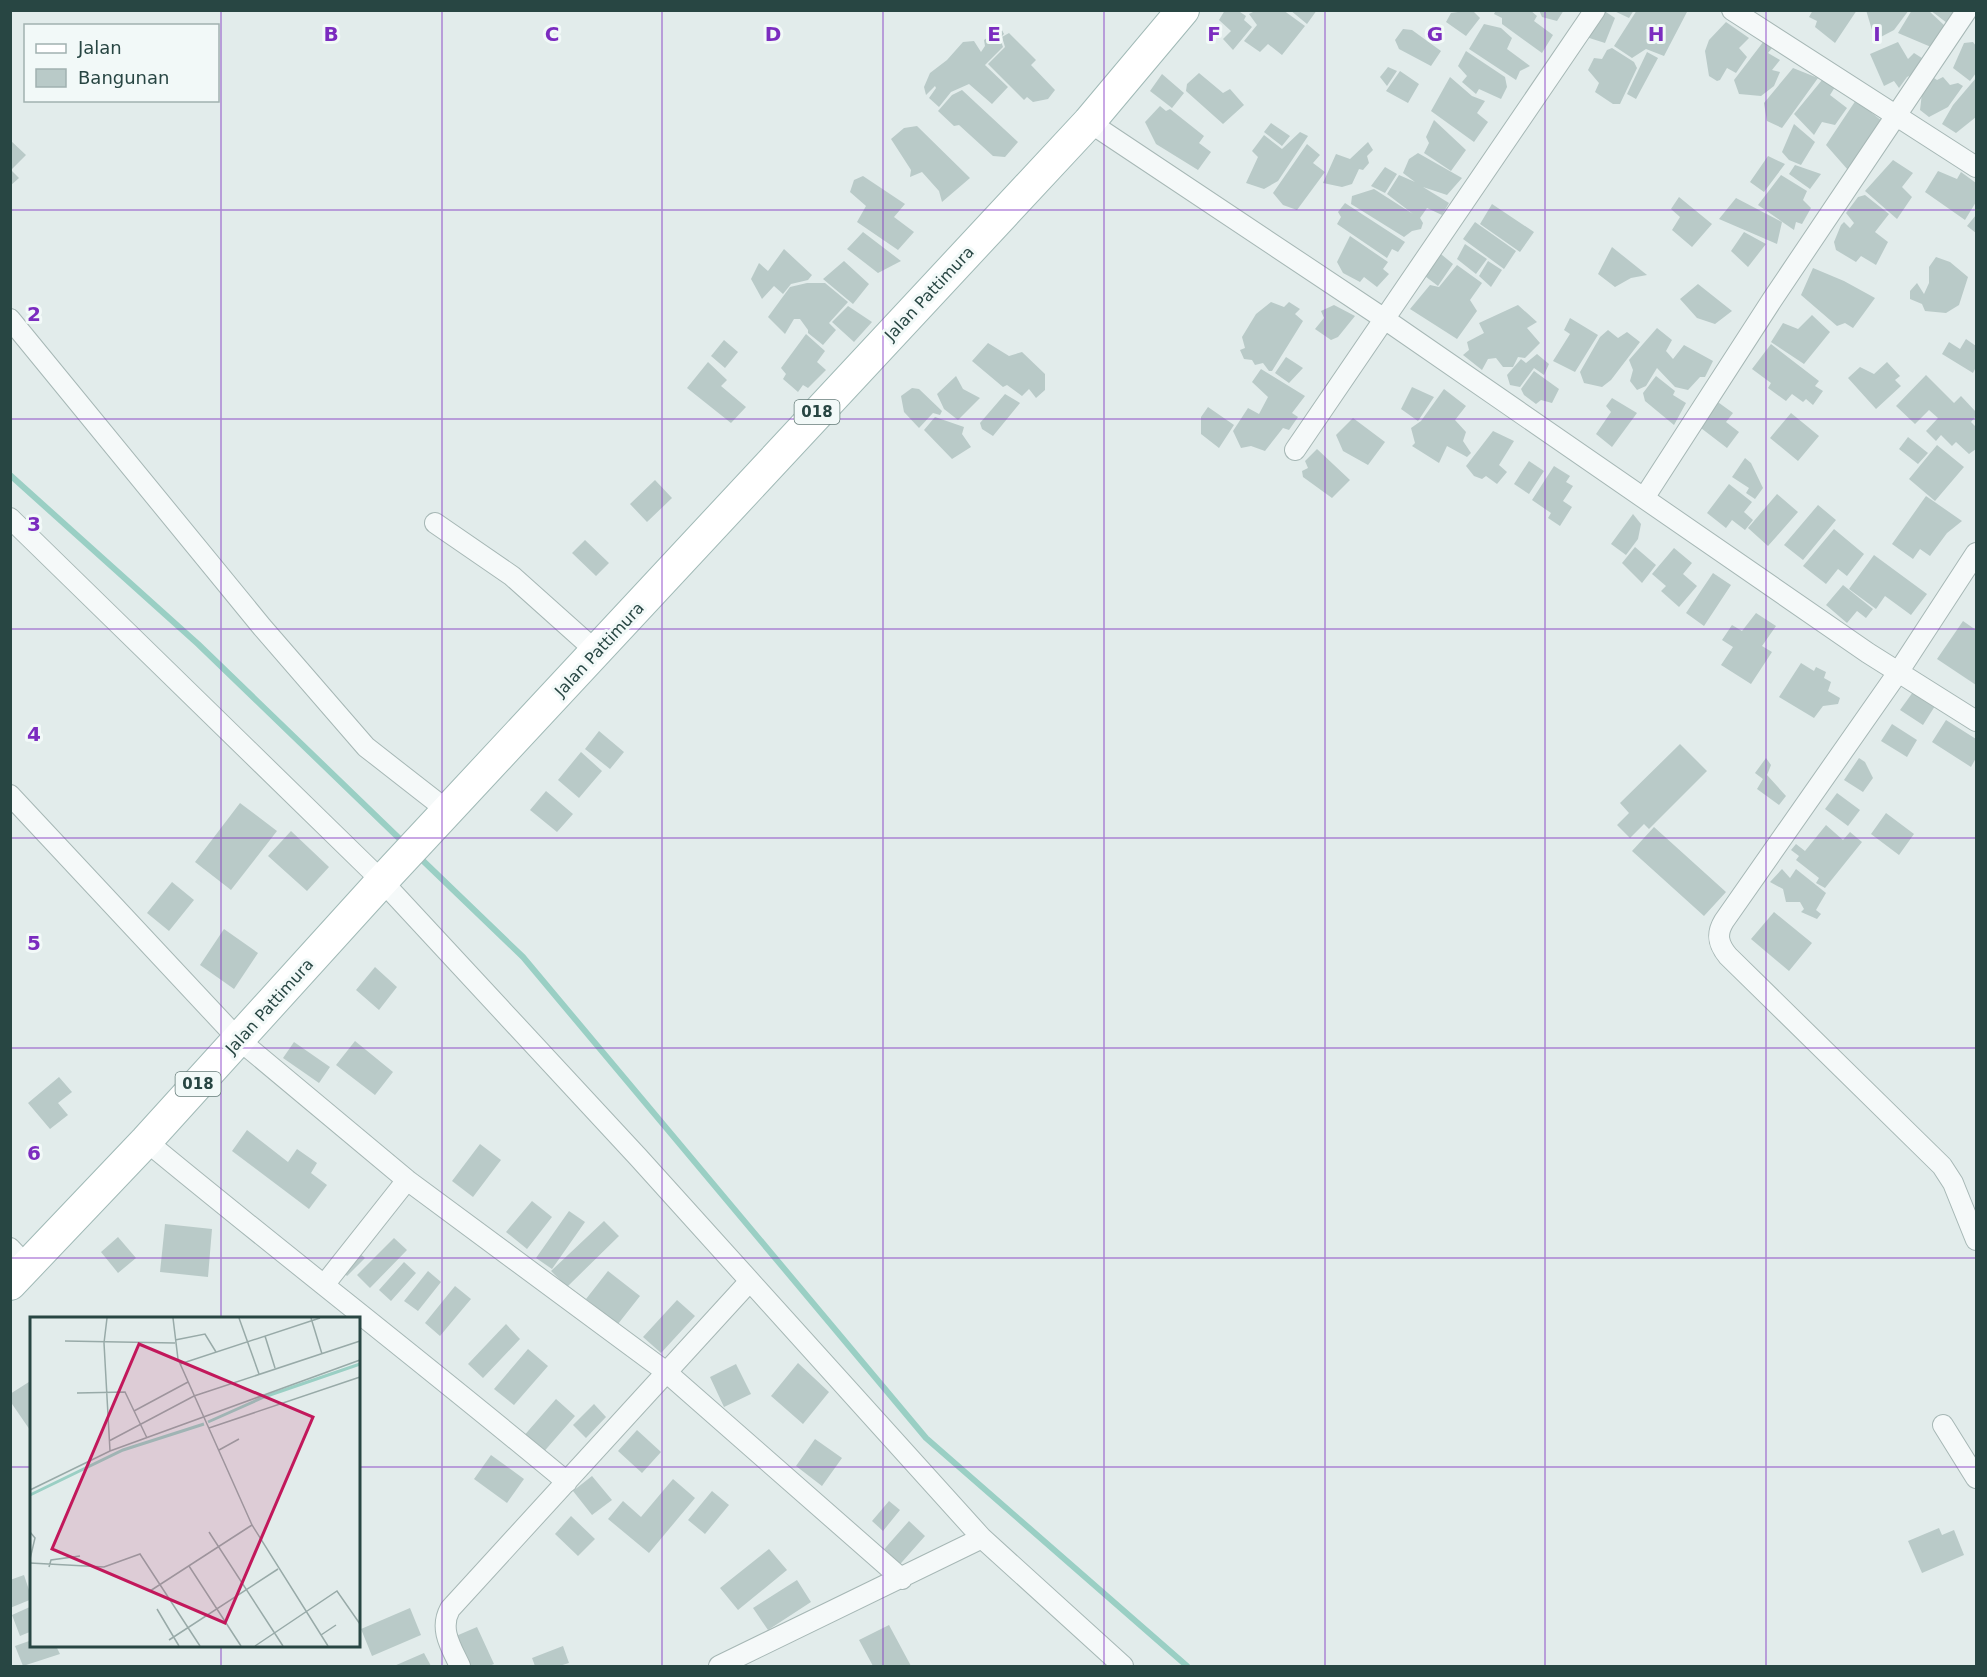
<svg xmlns="http://www.w3.org/2000/svg" width="1987" height="1677" font-family="'DejaVu Sans',sans-serif">
<style>
.lines{fill:none;stroke-linecap:round;stroke-linejoin:round}
.stream{stroke:#9acfc4;stroke-width:6}
.building{fill:#b9cac8}
.street-casing{stroke:#a6b7b5;stroke-width:22}
.primary-casing{stroke:#a0b9b6;stroke-width:34}
.street{stroke:#f5f9f9;stroke-width:20}
.primary{stroke:#fff;stroke-width:32}
.grid{fill:none;stroke:#7b2cbf;stroke-width:1.5;stroke-opacity:0.55}
.labels{text-anchor:middle;stroke-width:6;stroke-linejoin:round;paint-order:stroke}
.shield{fill:#f2f9f8;stroke:#657c79;stroke-width:1.5}
.shield-label{font-size:15px;font-weight:bold;fill:#284643}
.street-label{font-size:16px;fill:#284643;stroke:#f2f9f8}
.inset-river{fill:none;stroke:#9acfc4;stroke-width:3}
.inset-road{fill:none;stroke:#98aaa8;stroke-width:1.5}
.view{fill:#c2185b;fill-opacity:0.15;stroke:#c2185b;stroke-width:3}
.inset-edge{fill:none;stroke:#284643;stroke-width:3}
.grid-label{font-size:20px;text-anchor:middle;font-weight:bold;fill:#7b2cbf;stroke:#f2f9f8;stroke-width:6;stroke-linejoin:round;paint-order:stroke}
</style>
<rect width="100%" height="100%" fill="#e2eceb"/>
<g class="lines">
<path class="stream" d="M10,475L198,644L405,844
M417,855L523,957L926,1438L1187,1666"/>
</g>
<path class="building" d="M1225,10H1237L1246,16L1244,20L1252,27L1233,50L1223,39L1231,31L1219,20Z
M1251,10H1283L1305,26L1282,55L1268,44L1260,52L1244,41L1257,25L1249,14L1253,12Z
M1290,10H1317L1307,24Z
M1472,10L1480,18L1466,36L1446,22L1451,13Z
M1496,10H1530L1537,16L1534,21L1553,35L1542,53L1502,24V18L1494,14Z
M1539,10H1564L1557,21L1542,17Z
M1603,10L1615,18L1605,43L1583,36Z
M1612,10H1634L1629,18Z
M1637,10H1688L1664,56L1646,49L1632,58L1614,46Z
M1813,10H1857L1835,43L1815,27L1817,21L1809,17Z
M1866,10H1909L1894,30L1875,40Z
M1912,10H1928L1945,26L1931,47L1898,33Z
M1930,10H1956L1947,23Z
M1726,22L1749,38L1739,48L1747,57L1736,73L1727,68L1720,80L1717,81L1709,76L1705,51L1709,40Z
M1484,24L1501,28L1512,38L1507,49L1530,66L1520,71L1516,80L1469,49Z
M1001,28L1004,34L1000,38L1003,47L985,65L1008,87L992,104L969,84L951,92L939,107L929,98L936,88L935,86L926,95L924,87L930,73L947,60L963,42L974,41L981,52L985,46L984,40Z
M1403,29L1412,30L1441,51L1431,66L1399,49L1395,40Z
M1009,33L1036,60L1031,65L1055,90L1048,99L1033,102L1027,97L1024,100L988,64L1005,47L1002,37Z
M1767,37L1776,43L1768,53L1780,60L1772,70L1780,72L1774,86L1761,96L1739,94L1734,80Z
M1898,42L1908,59L1914,53L1925,60L1918,72L1907,77L1899,88L1894,81L1884,86L1870,54Z
M1973,42L1976,46V73L1970,81L1953,68L1964,43Z
M1612,48L1634,62L1637,68L1620,104H1613L1595,92L1599,83L1588,70L1594,58L1602,59L1607,50Z
M1466,51L1505,77L1507,87L1501,99L1479,89L1476,94L1462,82L1467,76L1458,66Z
M1647,52L1658,58L1636,99L1627,94Z
M1388,67L1397,71L1387,86L1380,77Z
M1793,68L1818,78L1782,128L1767,121L1764,103Z
M1400,71L1419,84L1408,103L1386,91Z
M1199,73L1223,93L1230,89L1244,105L1223,124L1186,91L1187,84Z
M1162,74L1184,93L1172,108L1150,91Z
M1450,77L1472,96L1485,101L1477,113L1488,122L1474,142L1431,111Z
M1943,77L1950,85L1958,83L1963,86L1948,107L1929,117L1920,110L1922,93L1926,83L1934,78L1937,80Z
M1976,78V117L1956,133L1942,124L1953,105Z
M1822,80L1835,87L1830,95L1847,108L1835,125L1822,122L1814,135L1794,114Z
M962,90L1018,142L1005,157L993,156L959,125L954,126L938,111L952,95Z
M1856,100L1874,109L1872,113L1882,121L1848,170L1826,145Z
M1160,106L1166,111L1170,109L1204,136L1199,143L1211,152L1198,170L1156,144L1145,122Z
M1434,120L1466,150L1451,171L1424,153L1429,143L1426,137Z
M1271,123L1290,136L1282,146L1264,132Z
M1794,124L1815,142L1801,165L1789,160L1782,152Z
M917,126L970,178L942,202L939,191L922,172L910,177L911,170L891,139L904,128Z
M1300,132L1308,136L1278,181L1264,189L1246,183L1258,157L1252,151L1264,135L1282,149Z
M10,140L26,155L11,170L19,178L10,186Z
M1368,142L1373,150L1367,156L1369,163L1363,170L1359,169L1352,184L1342,187L1323,183L1336,154L1350,159Z
M1307,144L1320,155L1313,163L1325,172L1297,210L1283,205L1273,193Z
M1418,153L1462,178L1447,195L1423,187L1449,203L1442,215L1427,208L1420,218L1423,223L1421,229L1412,231L1404,237L1351,204L1352,196L1374,189L1413,214L1387,194L1399,175L1415,182L1403,173L1409,159Z
M1768,156L1785,164L1764,192L1750,182Z
M1893,160L1913,173L1902,187L1912,197L1897,219L1865,191Z
M1795,165L1821,174L1810,189L1789,174Z
M1385,167L1397,174L1385,193L1371,186Z
M1938,171L1957,179L1961,172L1976,183V202L1965,220L1925,192Z
M1781,175L1807,191L1803,200L1811,208L1802,224L1796,222L1794,230L1758,205Z
M863,176L905,204L894,217L914,232L898,250L857,222L866,206L850,192L854,180Z
M1865,195L1889,214L1875,232L1888,242L1876,265L1861,256L1856,262L1836,250L1834,242L1841,225L1844,222L1850,228L1854,223L1846,213L1858,197Z
M1679,197L1712,224L1692,247L1672,230L1680,217L1671,209Z
M1736,198L1782,222L1777,244L1719,219Z
M1345,203L1405,242L1398,252L1392,249L1387,258L1337,224L1341,217L1338,212Z
M1492,204L1534,232L1520,252L1480,224Z
M1976,215V233L1967,226Z
M1475,222L1516,251L1504,269L1463,239Z
M863,232L901,261L878,273L847,249Z
M1744,232L1766,244L1748,267L1731,251Z
M1350,236L1388,262L1383,269L1389,274L1377,287L1364,277L1360,282L1343,273L1337,262Z
M1465,244L1487,259L1476,274L1457,259Z
M1612,247L1647,275L1631,278L1615,287L1598,274Z
M784,249L812,275L808,280L791,284L783,294L774,286L762,299L751,279L759,263L768,271Z
M1436,250L1453,264L1438,286L1421,273Z
M1936,257L1950,262L1968,277L1959,305L1946,313L1925,311L1922,304L1910,299V291L1917,283L1924,294L1929,283V267Z
M844,261L869,284L853,304L823,279Z
M1488,261L1502,270L1491,287L1479,276Z
M1457,265L1482,283L1470,300L1477,311L1457,339L1410,309L1430,285L1439,287Z
M1813,268L1844,281L1875,298L1853,328L1845,323L1837,326L1801,295Z
M807,283H825L848,302L829,323L836,330L823,345L808,333V330L800,319H794L785,334L768,317L790,287Z
M1698,284L1732,311L1715,324L1697,318L1680,299Z
M1271,302L1284,307L1289,302L1300,309L1295,314L1303,321L1272,371H1269L1263,363L1255,365L1252,360L1244,359L1240,350L1245,348L1242,337L1256,314Z
M1334,305L1355,316L1338,337L1331,340L1315,329L1324,318L1321,311Z
M1518,305L1537,322L1527,328L1540,343L1525,358L1518,357L1513,367H1503L1496,358L1488,359L1482,370L1463,355L1469,350L1467,342L1484,333L1479,323Z
M848,306L872,322L854,342L832,322Z
M1812,315L1830,332L1804,364L1771,342L1783,323L1798,329Z
M1570,318L1598,335L1575,372L1553,361L1570,334L1564,330Z
M1657,328L1672,340L1666,351L1673,359L1684,345L1713,361L1705,377H1700L1688,390L1675,387L1657,368L1646,386L1637,390L1630,381L1633,370L1629,360Z
M1608,330L1618,338L1627,332L1640,342L1611,380L1602,387L1584,383L1580,372L1600,337Z
M806,334L825,351L817,362L826,370L808,388L803,385L798,392L783,379L786,374L781,368Z
M1966,339L1976,346V367L1973,373L1942,354L1949,342L1960,349Z
M724,340L738,352L725,368L711,356Z
M988,343L1009,356L1022,352L1045,374V390L1036,398L1029,389L1022,396L1007,385L1003,387L972,361Z
M1771,344L1819,381L1815,386L1823,391L1813,405L1806,399L1803,402L1792,394L1786,401L1768,388L1771,383L1752,369Z
M1537,354L1549,364L1544,375L1534,368L1520,387L1510,385L1507,375L1521,359L1526,363Z
M1286,357L1303,368L1289,383L1275,373Z
M708,362L727,380L721,386L746,407L731,423L687,388Z
M1887,362L1900,376L1895,380L1901,386L1876,409L1848,378L1860,367L1874,374Z
M1261,369L1305,396L1292,413L1298,417L1289,430L1283,428L1265,451L1251,446L1241,448L1233,431L1248,408L1259,414L1268,397L1252,382Z
M1534,371L1559,389L1552,403L1541,400L1536,404L1524,395L1521,389Z
M1926,375L1954,403L1961,396L1976,412V416L1971,422L1976,427V449L1969,454L1956,442L1952,446L1941,435L1936,441L1926,431L1938,418L1929,410L1915,424L1896,406Z
M956,376L963,389L980,398L958,420L944,409L937,394Z
M1656,376L1675,391L1673,395L1686,403L1674,425L1645,401L1643,393Z
M1412,387L1434,397L1418,421L1401,409Z
M912,388L919,389L942,411L940,415L933,413L919,428L904,412L901,396Z
M1444,389L1466,406L1455,420L1466,432L1463,441L1471,453L1467,457L1447,446L1439,463L1412,446L1415,443L1411,428L1421,421Z
M1005,394L1020,403L993,436L982,429L980,423Z
M1612,398L1637,413L1612,447L1596,434L1611,412L1606,406Z
M1715,400L1733,413L1726,422L1739,432L1727,448L1697,425Z
M1208,407L1234,425L1219,448L1201,434V417Z
M1791,413L1819,436L1798,461L1770,438Z
M935,417L964,427L962,434L971,447L952,459L924,430Z
M1353,418L1385,442L1368,465L1343,451L1336,435Z
M1493,431L1514,441L1499,465L1507,472L1497,484L1486,476L1482,479L1474,476L1466,466Z
M1908,437L1928,453L1918,464L1899,449Z
M1937,445L1964,467L1935,501L1909,479Z
M1317,449L1350,480L1332,498L1303,477L1302,471L1308,468L1305,461Z
M1745,458L1751,463L1763,488L1755,499L1746,493L1749,488L1732,477Z
M1529,461L1544,471L1529,494L1514,484Z
M1554,466L1570,476L1566,482L1573,486L1563,501L1572,507L1560,526L1548,518L1551,513L1532,500Z
M655,480L672,498L647,522L630,504Z
M1729,484L1752,502L1744,512L1753,520L1745,530L1732,520L1726,528L1707,513Z
M1777,494L1798,512L1768,546L1748,528Z
M1926,496L1962,521L1947,533L1930,556L1920,549L1913,559L1892,544Z
M1818,505L1836,520L1803,560L1784,545Z
M1633,514L1641,524L1638,539L1626,555L1611,544Z
M1834,529L1864,554L1847,576L1838,569L1826,584L1803,566Z
M585,540L609,563L596,576L572,553Z
M1635,547L1656,565L1642,583L1622,563Z
M1674,548L1692,563L1683,574L1697,586L1679,607L1661,591L1666,586L1652,574Z
M1874,555L1927,594L1911,615L1885,596L1876,609L1849,589Z
M1713,573L1731,585L1704,626L1686,613Z
M1843,585L1873,609L1866,618L1857,611L1847,623L1826,605Z
M1756,613L1776,626L1762,646L1772,652L1751,684L1721,665L1733,647L1722,640L1732,625L1742,631Z
M1963,621L1976,630V685L1937,659Z
M1801,663L1814,671L1816,667L1826,672L1824,678L1831,682L1828,691L1840,698L1838,704L1823,706L1814,718L1779,697Z
M1913,692L1935,706L1923,725L1900,710Z
M1946,720L1976,739V758L1971,767L1932,742Z
M1892,724L1917,740L1907,757L1881,741Z
M599,731L624,752L610,769L585,749Z
M1680,744L1707,771L1649,829L1644,824L1630,838L1617,825L1629,813L1620,803Z
M581,752L602,771L579,798L558,780Z
M1766,758L1771,765L1767,775L1786,796L1779,805L1757,789L1763,779L1755,773Z
M1859,758L1865,762L1873,778L1863,792L1844,780Z
M546,791L573,814L557,832L530,810Z
M1837,793L1860,810L1848,826L1825,809Z
M240,803L277,831L231,890L195,862Z
M1886,813L1914,834L1899,855L1871,834Z
M1826,825L1843,840L1850,832L1862,842L1825,888L1816,883L1819,878L1796,860L1799,856L1791,850L1796,844L1805,851Z
M1654,827L1726,892L1704,916L1632,851Z
M291,831L329,867L307,891L268,856Z
M1782,869L1790,878L1796,869L1826,893L1816,910L1821,914L1817,919L1801,912L1804,909L1800,902H1786L1783,889L1770,882Z
M172,882L194,900L169,931L147,913Z
M1774,912L1812,943L1789,971L1751,939Z
M224,929L258,953L234,989L200,965Z
M375,967L397,987L379,1010L356,990Z
M355,1041L393,1072L375,1095L336,1065Z
M294,1042L330,1067L319,1083L283,1058Z
M59,1077L72,1092L58,1103L68,1115L50,1129L28,1103Z
M247,1130L288,1162L297,1149L317,1163L311,1173L327,1185L309,1209L232,1151Z
M480,1144L501,1160L473,1197L452,1181Z
M532,1201L552,1217L527,1249L506,1232Z
M569,1211L585,1222L552,1269L536,1258Z
M604,1221L619,1236L567,1287L551,1271Z
M165,1224L212,1229L208,1277L160,1272Z
M118,1237L136,1258L118,1273L101,1252Z
M394,1238L407,1250L370,1288L357,1275Z
M357,1251L365,1258L347,1276L340,1269Z
M404,1262L416,1273L391,1301L379,1290Z
M428,1271L441,1282L418,1311L404,1301Z
M608,1271L640,1296L618,1324L586,1299Z
M455,1286L471,1299L440,1336L425,1323Z
M677,1300L695,1316L661,1353L643,1337Z
M506,1324L520,1339L483,1378L468,1364Z
M528,1349L548,1366L514,1405L494,1389Z
M798,1363L829,1392L803,1424L771,1396Z
M736,1364L751,1394L724,1407L710,1377Z
M32,1380V1433L10,1401V1394Z
M556,1399L575,1416L541,1455L522,1438Z
M594,1404L606,1417L586,1438L573,1425Z
M637,1430L661,1452L642,1473L618,1451Z
M815,1439L842,1458L822,1486L796,1466Z
M491,1455L524,1479L507,1503L474,1479Z
M592,1476L612,1500L592,1515L573,1491Z
M673,1479L695,1498L649,1553L608,1519L623,1501L641,1517Z
M712,1491L729,1505L705,1534L688,1520Z
M889,1501L900,1510L883,1531L872,1521Z
M571,1516L595,1539L578,1556L555,1534Z
M909,1521L925,1536L895,1570L879,1555Z
M1939,1528L1942,1535L1954,1530L1964,1555L1922,1573L1908,1541Z
M769,1549L787,1570L738,1610L720,1588Z
M24,1575L32,1599L10,1608V1580Z
M797,1580L811,1602L768,1630L753,1608Z
M32,1606V1631L20,1636L12,1615Z
M410,1608L421,1635L372,1656L361,1629Z
M889,1625L911,1666H873L859,1640Z
M477,1627L494,1664L489,1666H470L456,1636Z
M32,1640V1646H56L60,1654L23,1666L15,1646Z
M563,1646L569,1663L559,1666H535L532,1658Z
M424,1653L431,1666H394Z"/>
<g class="lines">
<g class="street-casing">
<path id="street" d="M1732,10L1976,167
M1089,122L1386,320L1868,653L1976,721
M10,319L262,627L366,747L448,811
M1295,450L1595,10
M1644,498L1772,300L1967,10
M10,518L382,881L638,1157L982,1538L1123,1666
M435,523L512,576L597,652
M1976,553L1899,671L1724,921C1716,934 1718,944 1728,956L1942,1166L1953,1183L1976,1240
M10,795L238,1039L407,1180L665,1371L902,1579
M146,1141C285,1256 428,1366 567,1482
M10,1248L27,1266
M324,1285L407,1180
M1943,1425L1976,1478
M460,1666C451,1647 439,1629 450,1609L749,1282
M719,1666L982,1538"/>
</g>
<g class="primary-casing">
<path id="primary" d="M10,1284L146,1141L382,881L1089,122L1183,10"/>
</g>
<use href="#street" class="street"/>
<use href="#primary" class="primary"/>
</g>
<path class="grid" d="M221,10V1318M442,10V1666M662,10V1666M883,10V1666M1104,10V1666M1325,10V1666M1545,10V1666M1766,10V1666M10,210H1976M10,419H1976M10,629H1976M10,838H1976M10,1048H1976M10,1258H1976M10,1467H32M358,1467H1976M221,1646V1666"/>
<g class="labels">
<g class="shield">
<rect x="794.5" y="400" width="45" height="24" rx="4.5"/>
<rect x="175.5" y="1072" width="45" height="24" rx="4.5"/>
</g>
<g class="shield-label">
<text x="817" y="417">018</text>
<text x="198" y="1089">018</text>
</g>
<g class="street-label">
<text transform="translate(929 293) rotate(-47)" y="6">Jalan Pattimura</text>
<text transform="translate(599 649) rotate(-47)" y="6">Jalan Pattimura</text>
<text transform="translate(269 1006) rotate(-48)" y="6">Jalan Pattimura</text>
</g>
</g>
<g transform="translate(30 1317)">
<rect width="330" height="330" fill="#e2eceb"/>
<path class="inset-river" d="M178,105L234,80L330,47M0,178L93,133L174,107"/>
<path class="inset-road" d="M77,1L74,26L80,134M143,1L148,42L222,208L298,329M209,1L229,57M281,1L292,37M235,19L245,51M145,23L175,17L186,35M35,24L145,26M150,47L290,1M47,76L95,75L117,121M104,94L158,65M179,111L330,60M79,124L164,79L330,24M189,133L209,122M0,173L80,134L330,43M0,215L5,221L0,242M179,215L253,329M0,246L74,250L110,237L170,329M159,249L211,329M19,250L21,243L50,239M120,274L222,208M127,292L149,329M291,318L306,308M139,323L248,252M225,329L307,274L330,307"/>
<path class="view" d="M109,27L283,100L195,306L22,232Z"/>
<rect width="330" height="330" class="inset-edge"/>
</g>
<g class="grid-label">
<text x="331" y="41">B</text>
<text x="552" y="41">C</text>
<text x="773" y="41">D</text>
<text x="994" y="41">E</text>
<text x="1214" y="41">F</text>
<text x="1435" y="41">G</text>
<text x="1656" y="41">H</text>
<text x="1877" y="41">I</text>
<text x="34" y="321">2</text>
<text x="34" y="531">3</text>
<text x="34" y="741">4</text>
<text x="34" y="950">5</text>
<text x="34" y="1160">6</text>
</g>
<rect width="1987" height="1677" fill="none" stroke="#284643" stroke-width="24"/>
<rect x="24" y="24" width="195" height="78" fill="#f2f9f8" stroke="#a1b1b0" stroke-width="1.5"/>
<rect x="36" y="44" width="30" height="9" fill="#ffffff" stroke="#a1b1b0" stroke-width="1.5"/>
<text x="78" y="54" font-size="18" fill="#284643">Jalan</text>
<rect x="36" y="69" width="30" height="18" fill="#b9cac8" stroke="#a1b1b0" stroke-width="1.5"/>
<text x="78" y="84" font-size="18" fill="#284643">Bangunan</text>
</svg>
